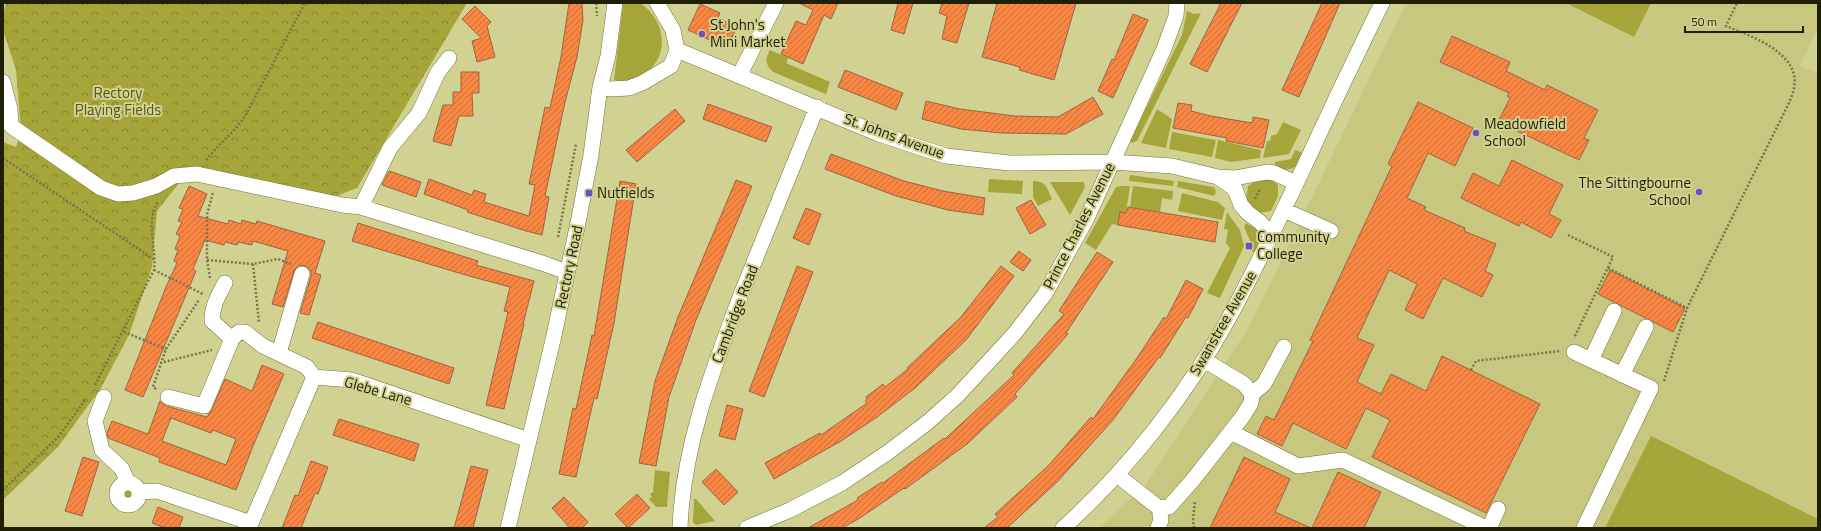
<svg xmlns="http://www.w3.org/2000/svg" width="1821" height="531" font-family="'Titillium Web',sans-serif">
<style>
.built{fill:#c7c780}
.green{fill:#a6a53a}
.park{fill:url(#park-crowns)}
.building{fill:url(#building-hatch);stroke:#9c6446;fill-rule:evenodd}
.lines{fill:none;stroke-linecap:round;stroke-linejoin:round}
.minor-casing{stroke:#737336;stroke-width:16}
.path{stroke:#76774a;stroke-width:2.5;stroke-dasharray:2 2;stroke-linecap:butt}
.minor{stroke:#fff;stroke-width:15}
.poi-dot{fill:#6b50c9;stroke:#d1d291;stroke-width:1.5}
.labels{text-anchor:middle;stroke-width:4;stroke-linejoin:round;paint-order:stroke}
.poi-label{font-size:15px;fill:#1f1f06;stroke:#d1d291;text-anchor:start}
.park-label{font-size:15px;fill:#55551e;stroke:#d1d291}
.street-label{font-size:15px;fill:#1f1f06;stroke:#d1d291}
</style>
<defs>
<pattern id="park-crowns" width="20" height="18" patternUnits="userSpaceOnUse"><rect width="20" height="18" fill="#a6a53a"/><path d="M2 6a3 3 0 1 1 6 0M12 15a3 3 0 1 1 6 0" fill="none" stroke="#87862f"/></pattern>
<pattern id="building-hatch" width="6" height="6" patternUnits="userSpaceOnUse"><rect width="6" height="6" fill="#f98743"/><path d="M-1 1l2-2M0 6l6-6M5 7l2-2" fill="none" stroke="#c96e36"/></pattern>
</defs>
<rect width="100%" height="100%" fill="#d1d291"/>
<path class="built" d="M1406,3H1818V28L1800,66L1818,73V528H1099L1147,483L1249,327Z"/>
<path class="green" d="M640,3C668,21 671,63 638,77C630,81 622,82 614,80L623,4Z
M1566,3H1651L1634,37Z
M1187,11L1194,14L1201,13L1137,141L1132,143L1130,141L1182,35Z
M770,50L788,58L786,63L830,82L826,94L773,72C765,64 765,60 770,50Z
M1157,109L1172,119L1166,148L1141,143Z
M1283,122L1301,130L1289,154L1263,158L1267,141H1270L1271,136L1277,134Z
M1172,132L1216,140L1212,157L1169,149Z
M1218,140L1261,150L1260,158L1231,162L1215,158Z
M1295,150L1303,153C1296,170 1292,172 1275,167V162L1291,159Z
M1130,175L1174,181L1173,186L1129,181Z
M989,179L1023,181L1022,194L988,192Z
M1258,179H1271L1278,185V196L1271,211C1256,214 1255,212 1246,200L1248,186Z
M1033,181C1046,181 1047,188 1052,199L1038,206L1033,197Z
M1178,181L1214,187L1216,192L1214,196L1177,187Z
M1050,182H1084L1085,187L1070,215Z
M1121,186H1130L1126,213L1120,212L1118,225L1112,224L1096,250L1085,243L1116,187Z
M1133,186L1173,191L1172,200L1162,198L1160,212L1130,207Z
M1182,193L1218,202L1225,208L1222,220L1178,211Z
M1227,212L1240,230L1244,246L1220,298L1207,293L1230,248L1226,243L1228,230L1224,229Z
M1246,223L1260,232L1261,241L1255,253L1250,250V241L1244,227Z
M1651,436L1818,519V528H1605Z
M655,470L670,472L667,507H656L649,499L652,497L650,494L653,492Z
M117 495a11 11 0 1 1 22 0a11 11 0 1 1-22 0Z
M694,499H696L715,521L696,525L693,522Z"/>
<path class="park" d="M6,3H467L357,188L334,197L191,168L157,211L152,267L129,335L101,388L58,447L3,500V142L16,147L21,131L16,70L3,30V15Z"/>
<path class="building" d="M569,3H582L583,20L577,57L565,102L545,196L549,197L542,235L526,231L467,212L468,210L424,194L429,179L472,195L474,190L486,194L484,202L529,216L535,185L529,184L545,107L550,108L561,57Z
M799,3H838L831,19L824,15L803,64L781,54L796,21L806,25L813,10Z
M898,3H913L904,34L891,30Z
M942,3H969L957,43L942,39L947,16L939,13Z
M997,3H1076L1054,80L1019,70L1020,67L982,57Z
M1221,3H1242L1207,72L1190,64Z
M1322,3H1340L1299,97L1282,90Z
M700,4L720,13L718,18L737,27L727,48L688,30Z
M475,6L491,22L487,26L495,57L477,62L472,41L481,38L462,19Z
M1133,14L1148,20L1113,98L1098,91L1112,59L1114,60Z
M1452,36L1510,62L1506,71L1545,90L1547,85L1598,110L1584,138L1589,140L1579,160L1498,122L1510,98L1507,96L1509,93L1440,62Z
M845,70L903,93L896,110L838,87Z
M461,72H479V93H472L473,116H459L451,146L433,141L443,105H453V92H461Z
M1093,97L1103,114L1066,134L1001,133L961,129L922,119L926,101L960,109L1015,116L1058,117Z
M1418,102L1473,128L1455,166L1428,153L1407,198L1426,207L1424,210L1465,228L1464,231L1496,244L1485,271L1493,275L1482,297L1443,278L1423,319L1405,310L1417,284L1389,270L1357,338L1374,345L1357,382L1381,394L1391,374L1426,391L1442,356L1540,404L1486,513L1372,457L1390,420L1366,408L1346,449L1293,423L1282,446L1257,434L1266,416L1274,420L1313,341L1310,340L1392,166L1388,164Z
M1178,103L1192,105L1191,111L1211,116L1252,123L1253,117L1269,120L1263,148L1226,141L1227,138L1173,128Z
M708,104L772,127L766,142L703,119Z
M675,109L685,121L637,162L626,150Z
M831,154L904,181L943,191L985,198L983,215L948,210L896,196L825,169Z
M1512,160L1563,185L1549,214L1561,220L1551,238L1521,222L1519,226L1461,198L1473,173L1499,186Z
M389,171L421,182L416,197L382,185Z
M736,180L752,186L696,320L669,397L656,466L639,463L655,381L678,317Z
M620,181L636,184L614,323L597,399L594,398L576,477L559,474L573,408L576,409L592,335L594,336Z
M189,186L207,194L198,216L228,224L229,220L241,224L242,220L256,224L257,221L325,241L315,273L321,275L309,315L300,313L311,276V271L305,266L299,265L294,271L283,307L272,304L288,251L253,241L252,245L238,242L237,245L225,242L224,245L205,240L193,269L196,271L143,397L125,390L166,287L177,263L174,261L178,250L175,249L180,236L176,234L182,222L178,221L183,209L179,208Z
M1031,200L1046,225L1030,234L1016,208Z
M1128,207L1218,222L1215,242L1118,225L1120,212L1126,213Z
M806,208L821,214L809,245L793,238Z
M358,223L478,261L476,265L534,281L523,324H524L504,409L486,405L508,312L504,311L510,287L469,276L352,241Z
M1019,251L1031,260L1023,271L1010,262Z
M1097,252L1113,262L1066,333L1068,334L1015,394L1017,397L967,444L905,489L904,488L860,518L842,528H808L858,500L857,498L882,482L883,483L944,438L945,439L1014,375L1012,373L1064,314L1059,311Z
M797,266L813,272L764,397L749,391Z
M1001,266L1014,276L966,340L915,388L877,417L841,441L774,479L765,463L820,433L821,435L867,403L865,401L867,399L866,397L883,384L885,387L908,369L907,368L961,317Z
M1610,270L1685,308L1673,332L1598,294Z
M1186,280L1203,289L1188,318L1186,317L1160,358L1159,357L1113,420L1057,482L1007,528H984L998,517L995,514L1048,466L1091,417L1093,419L1137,358L1164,317L1166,319Z
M318,322L454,368L449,384L312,338Z
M262,365L284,374L253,446L236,490L159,462L160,458L108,438L107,433L112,421L148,434L160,401L166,406L207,417L212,409L225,379L252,391ZM171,418L211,433L213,430L236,439L226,465L162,441Z
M727,405L743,409L735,440L719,436Z
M339,419L419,444L414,461L333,435Z
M83,457L99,462L82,516L65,511Z
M1244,457L1290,479L1275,512L1311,528H1210Z
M311,461L328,467L318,494L315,493L301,528H282L295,495L298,496Z
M471,466L488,470L473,528H454Z
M716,469L738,492L724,505L702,482Z
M1338,472L1381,492L1364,528H1312Z
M637,494L650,508L628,528L615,514Z
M564,497L588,522L582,528H570L552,508Z
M158,507L183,517L179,528H165L152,523Z"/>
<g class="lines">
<g class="minor-casing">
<path id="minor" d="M677,50L879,134L946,156L1009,163L1113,162L1172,166L1218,177L1235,178L1267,172L1274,173L1296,183
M449,58L438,72L419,113L390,148L361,207L542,263L567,272
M739,76L776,3
M3,82L10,109L11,126L101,188L118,194L133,193L156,186L174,176L197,174L342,205L361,207
M600,87L610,89L629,88L642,83L671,66L677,50L673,30L657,3
M1218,177L1235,189L1241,205L1248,213L1260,222L1271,235
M1284,210L1331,231
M225,283C218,296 212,306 212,321L232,339
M1574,352L1591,360
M279,353L302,274
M1622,375L1646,327
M1252,394L1264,384L1284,347
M104,397L95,421L102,450L122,469L128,483
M168,397L204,406L232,339L239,332H245L263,346L307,367L314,377
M1231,432L1298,466L1343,460L1486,528
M1117,475L1159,508L1169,507L1192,481L1243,416L1251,403L1252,394L1244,384L1204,360
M117 494a11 11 0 1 1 22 0a11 11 0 1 1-22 0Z
M139,492L157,491L251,523
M249,528L314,377L352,380L529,440
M508,528L553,340L579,218L591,155L600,87L608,56L615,3
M680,528C683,445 713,369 742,292C767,230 792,169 817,107
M747,528L790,510L842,483L887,453L928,422L958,395L1015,333L1045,294L1086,220L1164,49L1176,16L1177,3
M1063,528C1128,470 1188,393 1230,316C1259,263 1285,207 1311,152C1334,102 1358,52 1382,3
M1158,528L1161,520L1159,508
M1489,528L1498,509
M1584,528L1651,388L1591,360L1614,311"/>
</g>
<path class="path" d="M596,3L597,16
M3,158L155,260
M206,160C218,145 233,133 244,118L305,3
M1255,199L1260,189
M1568,235L1613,257L1574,338
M558,237L576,144
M207,260L253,264L278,259L291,264
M253,264L259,323
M1608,268L1687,308L1789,103C1791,98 1793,93 1794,88C1801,53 1751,36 1726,26L1737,3
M154,270L203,294
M210,278L207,260V215L213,192
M124,332L166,349
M160,363L212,350
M1471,370L1476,361L1560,351
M1664,381L1687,308
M95,385L154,270C157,248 145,222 158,202
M156,389L153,387L166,349L199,300
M3,490L58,437L86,399
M1194,528L1193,520L1195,501"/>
<use href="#minor" class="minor"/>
</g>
<g class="poi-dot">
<circle cx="702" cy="34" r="4"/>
<circle cx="1476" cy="133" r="4"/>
<circle cx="1699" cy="192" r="4"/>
<rect x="585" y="189" width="8" height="8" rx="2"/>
<rect x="1245" y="242" width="8" height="8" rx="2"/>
</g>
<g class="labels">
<g class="poi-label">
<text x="710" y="30">St John's<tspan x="710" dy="17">Mini Market</tspan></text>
<text x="1484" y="129">Meadowfield<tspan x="1484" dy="17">School</tspan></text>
<text x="1691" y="188" text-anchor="end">The Sittingbourne<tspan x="1691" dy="17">School</tspan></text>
<text x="597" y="198">Nutfields</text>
<text x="1257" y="242">Community<tspan x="1257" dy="17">College</tspan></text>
</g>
<g class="park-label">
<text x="118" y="98">Rectory<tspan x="118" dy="17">Playing Fields</tspan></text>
</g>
<g class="street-label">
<text transform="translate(894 136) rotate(20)" y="5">St. Johns Avenue</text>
<text transform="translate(1079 226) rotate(-63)" y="5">Prince Charles Avenue</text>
<text transform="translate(569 267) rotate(-78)" y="5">Rectory Road</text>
<text transform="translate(735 314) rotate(-69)" y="5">Cambridge Road</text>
<text transform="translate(1223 323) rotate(-60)" y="5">Swanstree Avenue</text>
<text transform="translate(378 391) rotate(16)" y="5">Glebe Lane</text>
</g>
</g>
<rect width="1821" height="531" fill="none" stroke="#1f1f06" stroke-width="8"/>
<path d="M1685 26v6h118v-6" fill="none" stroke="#1f1f06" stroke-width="2"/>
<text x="1691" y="26" font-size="12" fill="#1f1f06" stroke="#d1d291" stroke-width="3" paint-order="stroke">50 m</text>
</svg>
